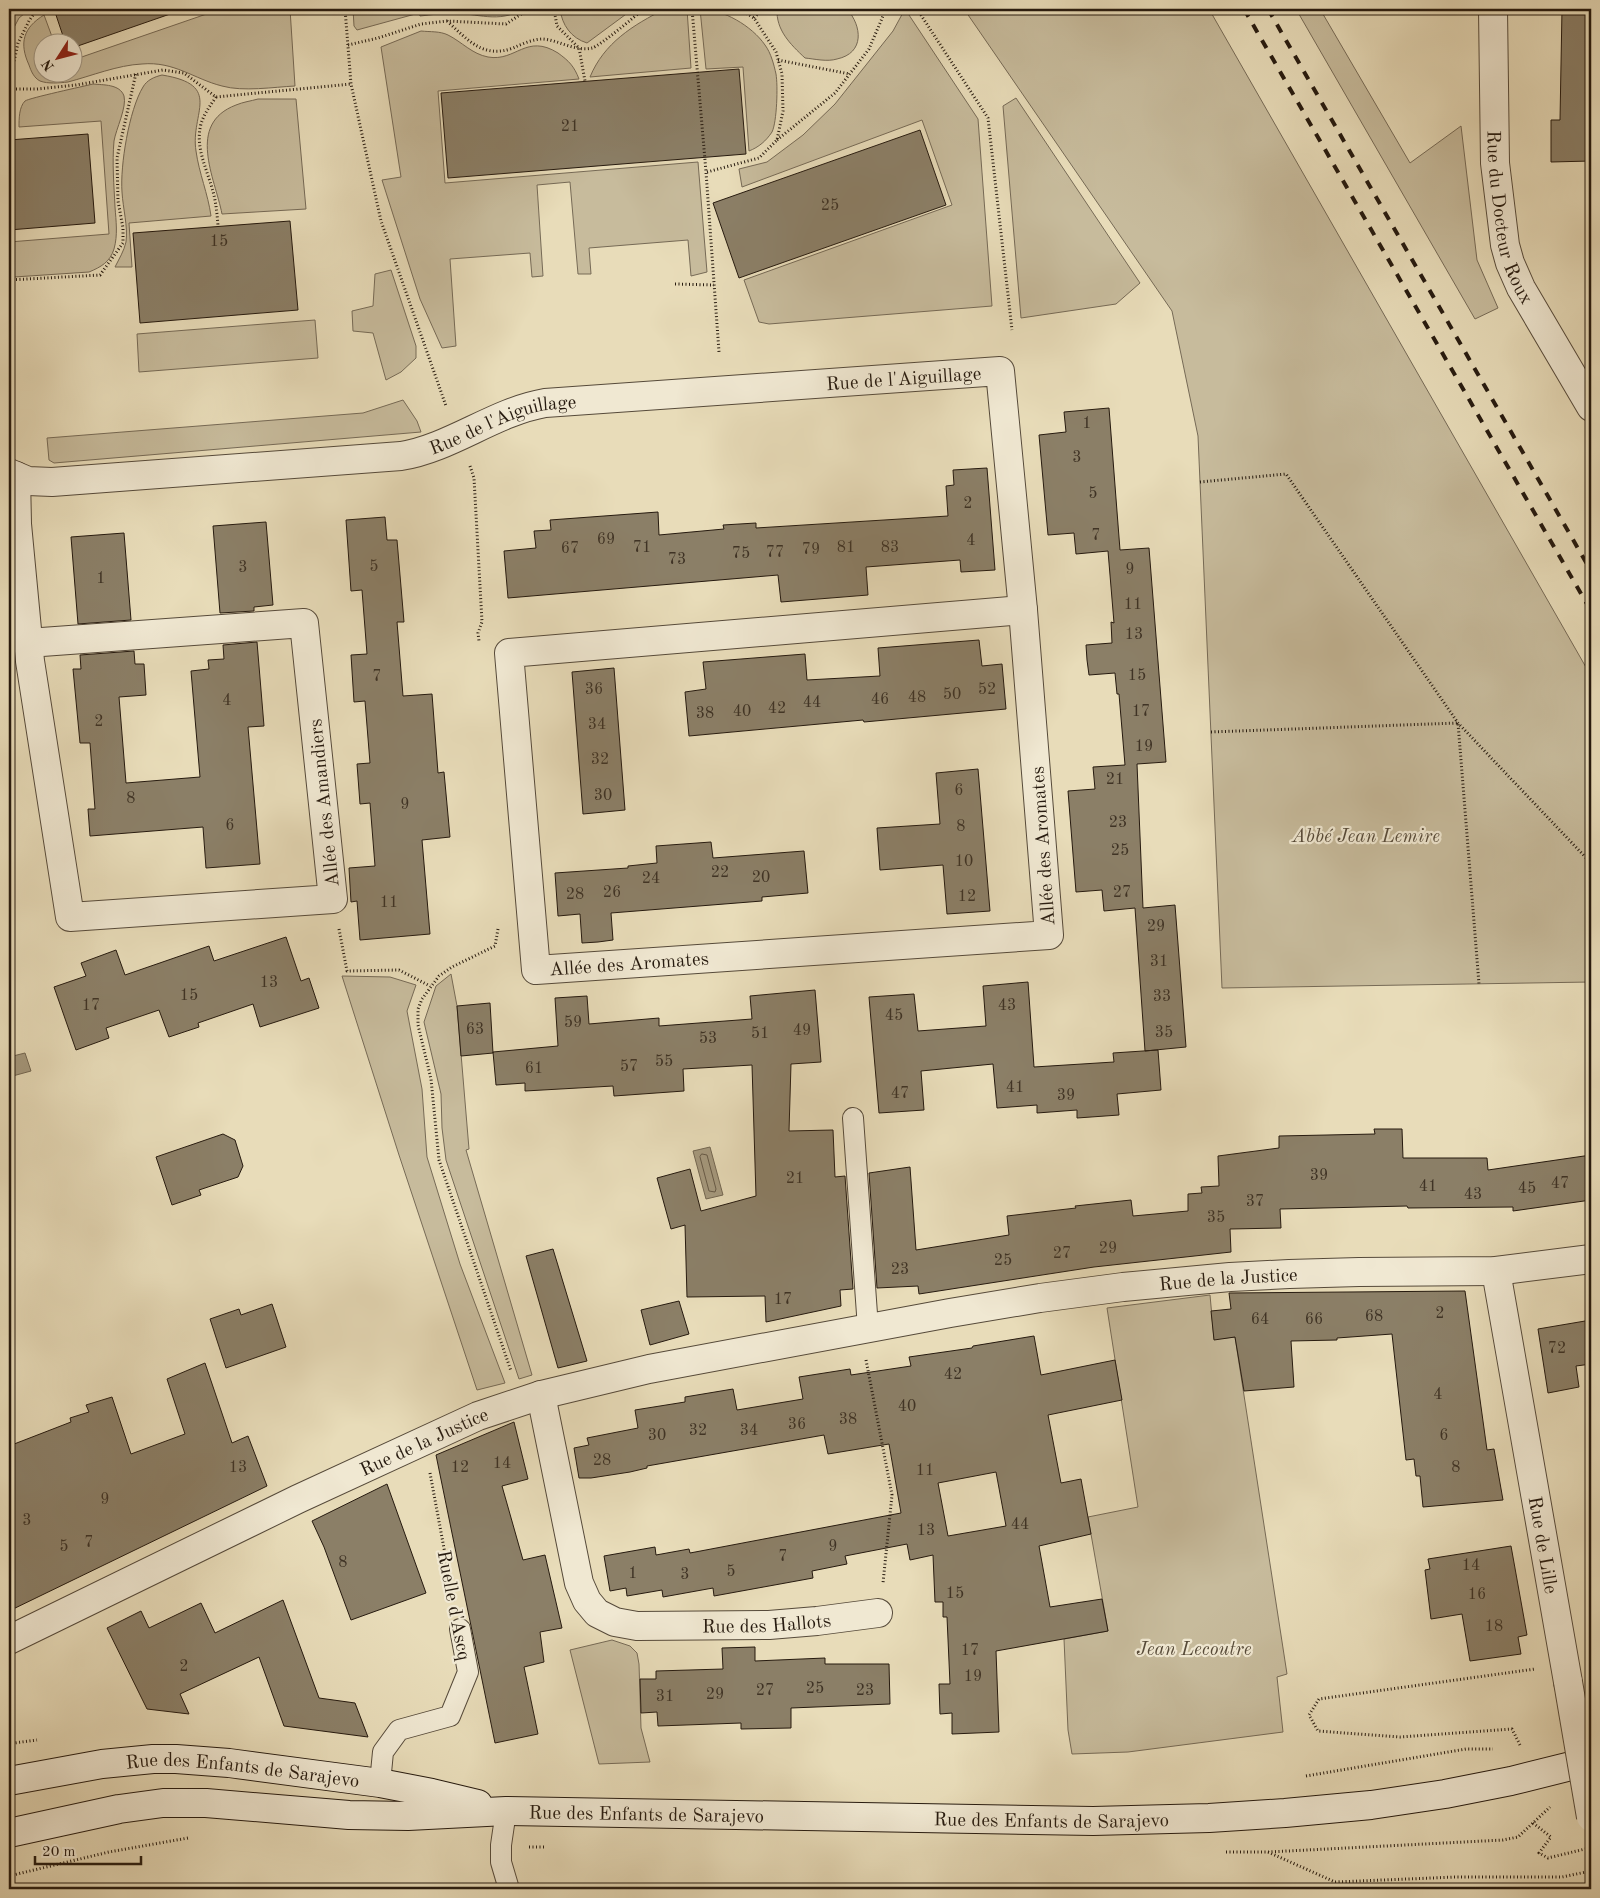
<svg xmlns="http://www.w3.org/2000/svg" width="1600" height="1898" font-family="'Old Standard TT',serif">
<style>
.green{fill:#c7bb9c;stroke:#766a56}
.water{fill:#a69a7f;stroke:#736752}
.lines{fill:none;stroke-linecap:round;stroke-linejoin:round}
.shore{stroke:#665a47;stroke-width:1}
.building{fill:#8b7f67;stroke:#261a0f;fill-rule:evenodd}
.service-casing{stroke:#564a3a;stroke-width:22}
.minor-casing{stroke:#564a3a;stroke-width:30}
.secondary-casing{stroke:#261a0f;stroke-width:30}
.path{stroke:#261a0f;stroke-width:3;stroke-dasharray:1 2.5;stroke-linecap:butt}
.service{stroke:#f0e8d2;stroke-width:20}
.minor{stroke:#f0e8d2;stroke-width:28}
.secondary{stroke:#f0e8d2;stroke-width:28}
.rail{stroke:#261a0f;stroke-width:4;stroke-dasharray:9 9;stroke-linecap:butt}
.minor-bridge-casing{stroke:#564a3a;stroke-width:30;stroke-linecap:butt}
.minor-bridge{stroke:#f0e8d2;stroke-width:28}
.labels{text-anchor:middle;stroke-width:4.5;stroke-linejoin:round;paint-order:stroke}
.number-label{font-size:16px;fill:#3f3325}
.street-label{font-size:19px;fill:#261a0f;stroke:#f0e8d2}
.park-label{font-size:19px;font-style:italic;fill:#564a39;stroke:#f0e8d2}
</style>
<rect width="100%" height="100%" fill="#e8dcb9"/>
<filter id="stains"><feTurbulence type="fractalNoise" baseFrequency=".004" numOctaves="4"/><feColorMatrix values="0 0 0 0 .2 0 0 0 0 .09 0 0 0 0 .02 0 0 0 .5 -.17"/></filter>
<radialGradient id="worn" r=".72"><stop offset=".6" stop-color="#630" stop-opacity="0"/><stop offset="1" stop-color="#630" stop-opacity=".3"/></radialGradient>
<path class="green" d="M9,9H30L19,18L9,37Z
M221,9H290L295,86C274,87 243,92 222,86C194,79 174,61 142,64C118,65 91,76 68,82C59,83 48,84 40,81C34,78 31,71 29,65C19,43 23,28 44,15L54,42H42V72H72L73,60Z
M353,9H522C500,24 476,13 452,13C442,13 431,15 420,16L419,13L357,30L354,26Z
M560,9H633L587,43C571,38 562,25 560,9Z
M665,9H687L691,68L590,77C604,43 633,25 665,9Z
M700,9C723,9 752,26 765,45C771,53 774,65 776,74C778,85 777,122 772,132C766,141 759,147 749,151L743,67L706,69Z
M777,9H847C862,26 865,53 837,59C827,62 815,59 805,58C790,44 776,30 777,9Z
M905,9L978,119L992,306L769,324L759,322L744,280L952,205L922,120L742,187L739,169L767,162L803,135L835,104L893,31Z
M964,9H1209L1591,676V982L1222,988L1198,436L1172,311Z
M1296,9H1320L1410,163L1461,126L1477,260L1498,308L1475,319Z
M421,31C430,32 440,31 448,35C462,42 472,54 488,57C516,62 526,33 558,53C569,61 574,66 579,79L438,91L445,183L698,162L707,272L691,276L688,240L589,248L591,274H578L570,182L537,185L543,276L532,277L530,253L450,259L456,346L442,348L420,299L382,180L401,177L381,47Z
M162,75C224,85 190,113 196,151C199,173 208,194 211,216L129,223L132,267H115C119,259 124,251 126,242C128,226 123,209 122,192C120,166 129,110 143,87C147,80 154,77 162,75Z
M93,84C103,85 120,84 124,96C127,107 116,129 114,141C112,163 114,185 115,207C116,221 118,235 114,249C110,262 101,267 89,272L14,277L13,267H9V242L109,234L101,121L19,127C19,119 19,107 25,101C29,98 85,86 93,84Z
M1016,98L1140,283L1116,304L1021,318L1003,106Z
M258,99H296L306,209L222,214C215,178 186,124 236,105C243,102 251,101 258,99Z
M391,270L416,346V358L401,372L386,380L373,333L353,331L352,311L373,306L375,274Z
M315,320L318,358L139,372L137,334Z
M403,400L417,421L421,432L54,463L49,460L47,438L363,413Z
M451,974L457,1006L469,1149L466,1150L532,1375L519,1379L446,1160L442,1128L441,1094L424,1022L436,986Z
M342,976L390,977L416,985L407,1011L422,1089L427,1157L460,1264L505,1383L477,1390L399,1155Z
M1210,1295L1214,1339L1235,1337L1287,1674L1277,1677L1283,1732L1128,1752L1072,1754L1068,1730L1064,1639L1108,1631L1088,1517L1138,1507L1107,1308Z
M612,1640L630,1646L637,1653L639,1664L641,1728L650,1762L599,1764L570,1650Z
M816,1886L951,1889H816Z"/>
<path class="water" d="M25,1053L31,1071L9,1077V1057Z
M710,1147L723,1195L706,1199L693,1151Z"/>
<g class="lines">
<path class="shore" d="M702,1154L707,1155L716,1189L715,1192L709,1191L700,1157Z"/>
</g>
<path class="building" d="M54,9H172L173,13L72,48V42H65Z
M1562,9H1591V161L1551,162V120H1560Z
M739,69L746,154L448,178L441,93Z
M920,130L946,205L739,278L713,203Z
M88,134L95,223L9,230V140Z
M290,221L298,310L140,323L133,233Z
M1109,408L1120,550L1149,548L1166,762L1137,764L1143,908L1175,905L1186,1047L1145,1051L1135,908L1104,911L1102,890L1076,892L1068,791L1095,789L1093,767L1125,765L1119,694H1117L1115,673L1089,675L1087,660L1086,645L1112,643L1111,622L1114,623L1108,551L1076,554L1074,533L1048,535L1039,435L1066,432L1064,412Z
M987,468L995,570L961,572L960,560L866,567L868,595L781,602L778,575L508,598L504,551L536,548L534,531L551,530L550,520L658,512L659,535L724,529L723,525L756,523V528L948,516L946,486L954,485L953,470Z
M385,517L387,540H397L404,622H397L403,696L432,694L438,773L444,772L450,837L422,840L430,934L360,940L357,901L351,902L349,868L375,866L370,803L360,804L357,764L370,763L365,701L354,702L351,655L367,654L362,590L351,591L346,520Z
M266,522L273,605L254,607V611L220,613L213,526Z
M124,533L131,620L78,624L71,537Z
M979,640L982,666L1002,664L1006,709L864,722L863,720L689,736L685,692L706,689L703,662L805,654L807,680L880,676L878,648Z
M257,642L264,726L248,727L260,864L206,868L203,827L90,836L88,809H95L90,743H80L73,669H81L80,655L134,651L135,664H144L146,695L119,697L126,783L200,777L191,671L209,669L208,660L224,659L223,645Z
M614,668L625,810L583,814L572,672Z
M978,769L990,911L947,914L943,865L880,870L877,828L940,824L936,773Z
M711,842L713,858L804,851L808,893L762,897V901L611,913L613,940L598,942L582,943L580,914L558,916L555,873L628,868V866L657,863L656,846Z
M286,937L301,981L309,978L319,1008L260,1027L253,1004L198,1023L199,1027L169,1037L159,1010L106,1028L109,1038L76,1050L54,987L86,976L81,963L116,950L125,975L209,946L214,961Z
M1028,982L1034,1067L1114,1062L1113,1053L1158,1050L1161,1090L1117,1094L1119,1115L1077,1118V1110L1037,1113V1105L997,1108L993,1064L921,1071L924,1110L879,1113L869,997L914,994L918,1031L986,1026L983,986Z
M815,990L821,1062L791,1064L789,1131L833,1130L835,1177L845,1176L853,1289L840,1290L841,1306L766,1322L765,1296L687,1297L685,1225L671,1229L657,1178L690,1169L701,1211L756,1196L752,1065L683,1069L684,1091L614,1096L613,1086L525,1091V1083L496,1085L493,1052L558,1046L555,998L587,996L589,1024L659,1018V1026L752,1019L750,996Z
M490,1003L493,1053L461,1056L457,1006Z
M1374,1129H1402L1403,1158H1487L1488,1170L1591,1155V1200L1513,1211V1207L1408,1208L1407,1206L1280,1209L1281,1228L1230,1229L1231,1252L1094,1267L919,1294L918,1286L877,1288L869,1173L910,1167L916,1250L1009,1235L1007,1216L1076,1208L1075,1206L1131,1200L1133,1216L1188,1211V1194L1202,1193L1201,1187L1219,1186L1218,1156L1279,1148V1136L1375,1134Z
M223,1134L235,1140L243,1166L238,1177L199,1190L201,1195L172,1205L156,1157Z
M553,1249L587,1361L558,1368L526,1256Z
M1465,1291L1487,1450L1494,1449L1503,1500L1423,1507L1420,1476H1416L1414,1459L1406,1460L1392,1334L1337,1338V1340L1291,1341L1294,1387L1244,1391L1235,1337L1214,1340L1211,1311L1231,1309L1229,1293Z
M679,1301L689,1334L650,1345L641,1310Z
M272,1304L286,1347L226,1368L210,1319L239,1309L241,1315Z
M1591,1320V1364L1576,1366L1579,1387L1548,1393L1538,1329Z
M1034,1336L1041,1375L1115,1360L1122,1400L1048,1415L1061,1483L1081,1479L1091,1534L1039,1546L1050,1607L1102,1599L1108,1631L996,1651L999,1732L952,1734V1713L940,1714L939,1684H950L947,1617H943V1602H935L933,1555L910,1560L907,1544L845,1556L847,1564L812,1571L813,1578L714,1596L713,1588L663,1597L662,1590L627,1596L626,1588L610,1591L604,1556L655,1547L656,1555L689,1549L690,1553L901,1513L889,1444L828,1454L824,1435L647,1466V1468L630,1472L591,1478H579L574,1448L589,1445L587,1438L638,1428L635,1410L685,1402V1397L733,1389L737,1410L803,1399L799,1377L850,1369L851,1375L911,1366L909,1357L972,1348L973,1346ZM996,1472L1006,1526L948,1536L938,1483Z
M205,1363L232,1443L248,1436L267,1486L9,1611V1446L71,1422L70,1418L89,1412L86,1405L112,1397L131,1454L185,1434L167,1379Z
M514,1422L528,1479L502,1486L523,1560L545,1555L562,1628L540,1632L544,1662L524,1667L538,1734L495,1743L436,1455Z
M387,1484L426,1593L351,1620L324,1547L312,1521Z
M1511,1546L1527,1635L1518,1637L1521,1654L1470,1661L1462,1614L1431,1619L1425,1570L1430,1569L1428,1559Z
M283,1600L319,1698L355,1703L368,1737L284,1726L259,1657L180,1694L189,1714L147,1709L107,1628L141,1611L149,1628L201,1603L215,1633Z
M755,1647V1661L825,1658V1664H889L890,1704L791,1708V1728L741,1729V1723L658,1726L657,1712L641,1713L640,1679H656V1671L723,1669L722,1648Z"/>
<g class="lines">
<g class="service-casing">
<path id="service" d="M853,1118L868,1328
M380,1783L383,1752L399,1730L450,1716L468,1672L460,1629
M506,1811L501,1845V1862L509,1889"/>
</g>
<g class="minor-casing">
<g id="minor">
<path id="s1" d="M1493,9L1495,163L1505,245L1510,263L1521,288L1591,407"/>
<path id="s2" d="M9,473L28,481L52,482L401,456C451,448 494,412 545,403L1000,371L1023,610"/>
<path d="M16,476L17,524L30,661L70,917L333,899L304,623L28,643"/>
<path d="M1023,610L1049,935L536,970L509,653Z"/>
<path id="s3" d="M1496,1271L1568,1682"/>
<path id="s4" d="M541,1395L579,1583L587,1601L597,1613L615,1622L637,1626L769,1625L817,1621L878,1613"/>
<path id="s5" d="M9,1640L298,1499L478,1416L541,1395L649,1369L950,1313L1040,1298L1123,1287L1230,1277L1289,1274L1359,1272L1496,1271L1591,1259"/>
</g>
</g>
<g class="secondary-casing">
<g id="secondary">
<path id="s6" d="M9,1781L102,1764L153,1759H176L229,1763L380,1783L432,1793L478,1804"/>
<path id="s7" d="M9,1833L119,1809L163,1803H206L349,1815L408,1816L506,1811L1093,1821L1209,1818L1285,1813L1371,1805L1445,1794L1511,1781L1591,1761"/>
</g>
</g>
<path class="path" d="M345,9L351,84L381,221L446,406
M554,9L557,26L579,48L585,81
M692,9L706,172L719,352
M917,9L988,118L1012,330
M754,18L762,9
M447,21C468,40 483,59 513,48C522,44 533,39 543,39C558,40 576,52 592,48C600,46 635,16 644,9
M348,45L378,38L421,24L447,21L506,24L529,9
M778,60L850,74
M9,85L18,43L29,21L37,9
M9,89H37L76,85L163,70L184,73L216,97L351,84
M216,97C210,106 204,114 201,124C195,146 206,167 212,188C216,201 217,213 218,226
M777,140L835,93L869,49L886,9
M707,172L759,158L777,140L783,111L782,74L776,52L754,18L739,9
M9,280L100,275L123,243V228L118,201L117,158L136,73
M675,284L714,285
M470,466L474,478L482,622L478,633L479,641
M1200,482L1286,474L1458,723L1591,863
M1211,732L1458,723L1479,984
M339,929L347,971L399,970L430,986
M498,929L495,946L452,967L439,976L422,999L418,1009V1025L431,1079L439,1160L511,1371
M866,1360L892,1495L883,1583
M430,1473L454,1602
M9,1741L14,1743L37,1740
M1520,1745L1512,1729L1400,1737L1318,1731L1309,1715L1319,1699L1535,1669
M1306,1776L1466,1749H1493
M1533,1823L1551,1837L1539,1853L1548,1858L1585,1849
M529,1847H545
M1226,1852H1268L1503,1840L1518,1837L1550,1807
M1268,1852L1335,1882L1456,1877H1562L1591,1871
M9,1876L109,1852L188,1838"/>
<use href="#service" class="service"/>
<use href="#minor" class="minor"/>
<use href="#secondary" class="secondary"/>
<path class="rail" d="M1244,9L1591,611
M1268,9L1591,571"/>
<g class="minor-bridge-casing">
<path id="minor-bridge" d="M1568,1682L1591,1817"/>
</g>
<use href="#minor-bridge" class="minor-bridge"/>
</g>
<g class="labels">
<g class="number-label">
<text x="570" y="131">21</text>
<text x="830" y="210">25</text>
<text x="219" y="246">15</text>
<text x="1087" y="428">1</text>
<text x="1077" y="462">3</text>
<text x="1093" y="498">5</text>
<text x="968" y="508">2</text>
<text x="1096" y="540">7</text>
<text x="606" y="544">69</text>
<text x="971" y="545">4</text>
<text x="642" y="552">71</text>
<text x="846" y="552">81</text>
<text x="890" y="552">83</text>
<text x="570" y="553">67</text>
<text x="811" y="554">79</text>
<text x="775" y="557">77</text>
<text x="741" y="558">75</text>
<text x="677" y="564">73</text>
<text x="374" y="571">5</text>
<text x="243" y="572">3</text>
<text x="1130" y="574">9</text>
<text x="101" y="583">1</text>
<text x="1133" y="609">11</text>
<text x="1134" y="639">13</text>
<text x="1137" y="680">15</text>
<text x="377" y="681">7</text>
<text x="594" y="694">36</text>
<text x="987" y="694">52</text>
<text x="952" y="699">50</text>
<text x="917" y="702">48</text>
<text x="880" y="704">46</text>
<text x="227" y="705">4</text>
<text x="812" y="707">44</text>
<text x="777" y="713">42</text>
<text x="742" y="716">40</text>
<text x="1141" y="716">17</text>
<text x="705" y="718">38</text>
<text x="99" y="726">2</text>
<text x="597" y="729">34</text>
<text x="1144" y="751">19</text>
<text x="600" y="764">32</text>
<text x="1115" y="784">21</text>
<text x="959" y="795">6</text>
<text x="603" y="800">30</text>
<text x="131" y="803">8</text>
<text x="405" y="809">9</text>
<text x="1118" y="827">23</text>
<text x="230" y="830">6</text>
<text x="961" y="831">8</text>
<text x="1120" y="855">25</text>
<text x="964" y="866">10</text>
<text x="720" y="877">22</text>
<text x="761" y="882">20</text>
<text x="651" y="883">24</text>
<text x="612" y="897">26</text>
<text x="1122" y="897">27</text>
<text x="575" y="899">28</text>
<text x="967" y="901">12</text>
<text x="389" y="907">11</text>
<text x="1156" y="931">29</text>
<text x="1159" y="966">31</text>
<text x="269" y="987">13</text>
<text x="189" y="1000">15</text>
<text x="1162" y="1001">33</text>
<text x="91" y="1010">17</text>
<text x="1007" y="1010">43</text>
<text x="894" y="1020">45</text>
<text x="573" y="1027">59</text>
<text x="475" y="1034">63</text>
<text x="802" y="1035">49</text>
<text x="1164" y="1037">35</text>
<text x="760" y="1038">51</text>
<text x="708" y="1043">53</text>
<text x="664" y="1066">55</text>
<text x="629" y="1071">57</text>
<text x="534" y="1073">61</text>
<text x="1015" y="1092">41</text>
<text x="900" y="1098">47</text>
<text x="1066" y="1100">39</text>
<text x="1319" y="1180">39</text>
<text x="795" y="1183">21</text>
<text x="1560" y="1188">47</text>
<text x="1428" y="1191">41</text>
<text x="1527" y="1193">45</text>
<text x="1473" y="1199">43</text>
<text x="1255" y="1206">37</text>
<text x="1216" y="1222">35</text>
<text x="1108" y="1253">29</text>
<text x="1062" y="1258">27</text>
<text x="1003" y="1265">25</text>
<text x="900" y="1274">23</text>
<text x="783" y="1304">17</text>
<text x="1440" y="1318">2</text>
<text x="1374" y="1321">68</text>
<text x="1260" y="1324">64</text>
<text x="1314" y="1324">66</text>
<text x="1557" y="1353">72</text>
<text x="953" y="1379">42</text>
<text x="1438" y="1399">4</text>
<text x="907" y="1411">40</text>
<text x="848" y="1424">38</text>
<text x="797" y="1429">36</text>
<text x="698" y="1435">32</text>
<text x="749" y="1435">34</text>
<text x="657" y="1440">30</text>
<text x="1444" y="1440">6</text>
<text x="602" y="1465">28</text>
<text x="502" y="1468">14</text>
<text x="238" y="1472">13</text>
<text x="460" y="1472">12</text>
<text x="1456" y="1472">8</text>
<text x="925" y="1475">11</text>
<text x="105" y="1504">9</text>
<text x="27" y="1525">3</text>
<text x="1020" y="1529">44</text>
<text x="926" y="1535">13</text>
<text x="89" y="1547">7</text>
<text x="64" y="1551">5</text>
<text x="833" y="1551">9</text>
<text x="783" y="1561">7</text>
<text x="343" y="1567">8</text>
<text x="1471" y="1570">14</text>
<text x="731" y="1576">5</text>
<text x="633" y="1578">1</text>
<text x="685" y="1579">3</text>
<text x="955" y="1598">15</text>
<text x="1477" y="1599">16</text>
<text x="1494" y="1631">18</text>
<text x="970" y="1655">17</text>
<text x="184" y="1671">2</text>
<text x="973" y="1681">19</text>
<text x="815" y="1693">25</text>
<text x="765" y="1695">27</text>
<text x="865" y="1695">23</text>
<text x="715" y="1699">29</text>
<text x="665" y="1701">31</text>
</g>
<g class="street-label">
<text dy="7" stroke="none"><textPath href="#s1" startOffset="210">Rue du Docteur Roux</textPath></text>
<text dy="7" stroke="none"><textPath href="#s2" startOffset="908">Rue de l'Aiguillage</textPath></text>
<text dy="7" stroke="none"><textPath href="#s2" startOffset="502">Rue de l'Aiguillage</textPath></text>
<text transform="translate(323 803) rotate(-96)" y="7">Allée des Amandiers</text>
<text transform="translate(1042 846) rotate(-94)" y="7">Allée des Aromates</text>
<text transform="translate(629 963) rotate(-4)" y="7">Allée des Aromates</text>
<text dy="7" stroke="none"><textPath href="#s5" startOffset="1284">Rue de la Justice</textPath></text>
<text dy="7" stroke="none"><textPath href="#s5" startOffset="460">Rue de la Justice</textPath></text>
<text dy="7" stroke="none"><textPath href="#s3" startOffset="278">Rue de Lille</textPath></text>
<text transform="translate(455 1605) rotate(79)" y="7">Ruelle d'Ascq</text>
<text dy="7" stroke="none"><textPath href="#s4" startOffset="399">Rue des Hallots</textPath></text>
<text dy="7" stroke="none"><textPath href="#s6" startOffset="236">Rue des Enfants de Sarajevo</textPath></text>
<text dy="7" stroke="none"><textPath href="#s7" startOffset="641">Rue des Enfants de Sarajevo</textPath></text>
<text dy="7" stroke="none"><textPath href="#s7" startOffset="1046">Rue des Enfants de Sarajevo</textPath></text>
</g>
<g class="park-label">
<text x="1366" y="842">Abbé Jean Lemire</text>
<text x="1194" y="1655">Jean Lecoutre</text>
</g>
</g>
<rect width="1600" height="1898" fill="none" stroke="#e8dcb9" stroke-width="30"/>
<rect x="10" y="10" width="1580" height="1878" fill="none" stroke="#261a0f" stroke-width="2.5"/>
<rect x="15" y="15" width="1570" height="1868" fill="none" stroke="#261a0f"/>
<g transform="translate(58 58) rotate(234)"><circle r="24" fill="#f0e8d2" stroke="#9f9684"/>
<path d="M0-4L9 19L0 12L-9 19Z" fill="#8f2418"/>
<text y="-8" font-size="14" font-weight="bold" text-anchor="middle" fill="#261a0f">N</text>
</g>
<path d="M35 1856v8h106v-8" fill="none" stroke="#261a0f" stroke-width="2.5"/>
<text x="42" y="1856" font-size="15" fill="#261a0f" stroke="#f0e8d2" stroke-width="4" paint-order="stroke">20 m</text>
<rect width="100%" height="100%" filter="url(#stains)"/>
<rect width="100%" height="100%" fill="url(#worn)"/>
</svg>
